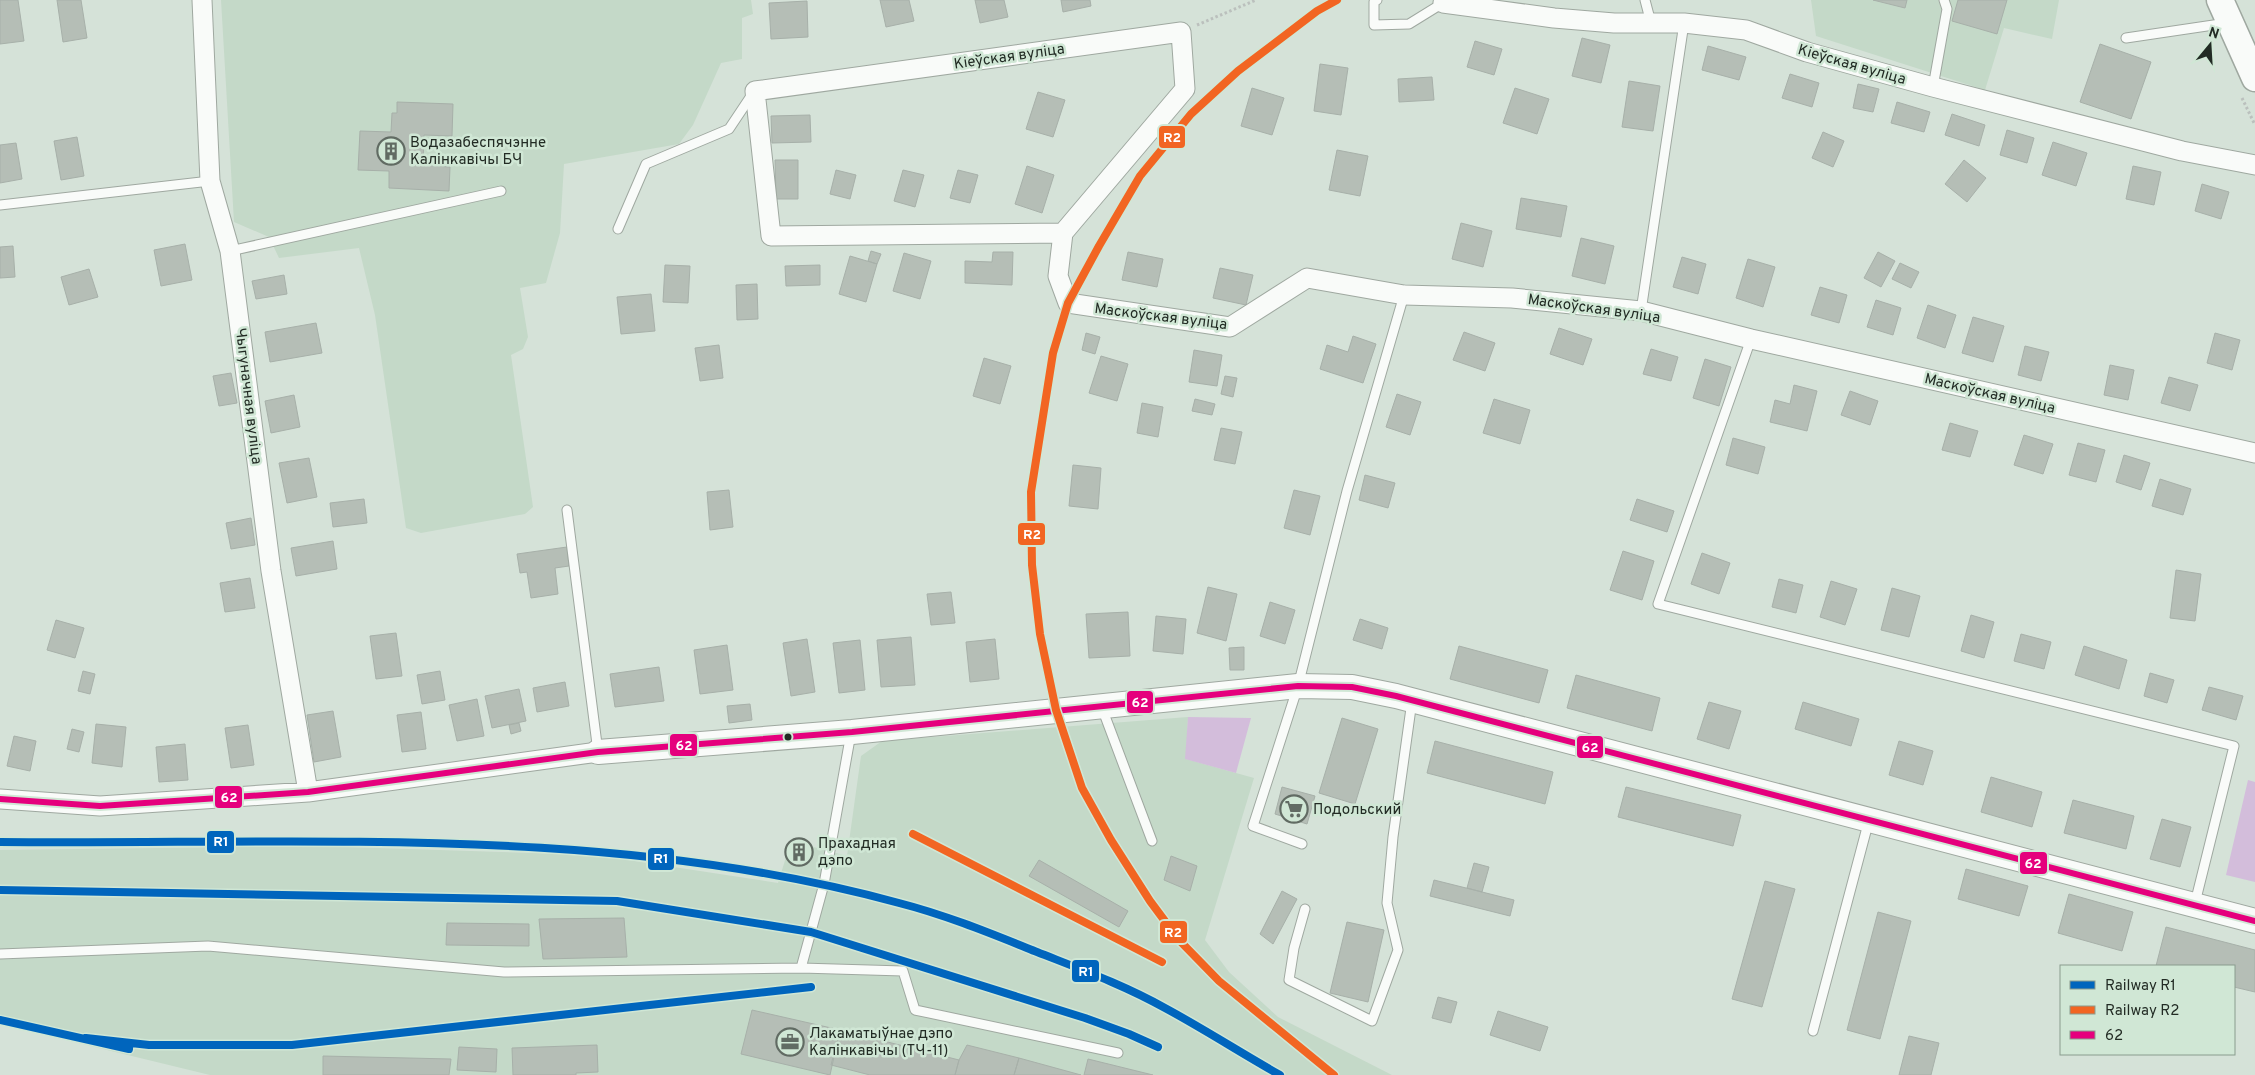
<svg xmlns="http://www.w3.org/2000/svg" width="2255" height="1075" font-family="Overpass,sans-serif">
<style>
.built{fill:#c4d9c8}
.green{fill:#d3bddb}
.building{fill:#b5beb6;stroke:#a7b0a9}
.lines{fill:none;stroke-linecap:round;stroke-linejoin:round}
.service-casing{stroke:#9fa8a0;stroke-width:11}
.minor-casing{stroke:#9fa8a0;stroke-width:21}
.tertiary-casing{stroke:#9fa8a0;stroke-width:26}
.secondary-casing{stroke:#9fa8a0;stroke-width:29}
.path{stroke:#bbc0bd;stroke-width:3;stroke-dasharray:2.5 2.5;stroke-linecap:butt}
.service{stroke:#f9fbf9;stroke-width:9}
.minor{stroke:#f9fbf9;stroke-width:19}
.tertiary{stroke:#f9fbf9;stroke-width:24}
.secondary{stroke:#f9fbf9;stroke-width:26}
.bus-1-casing{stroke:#d0e7d5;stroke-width:10}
.bus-1{stroke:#e5007d;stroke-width:6}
.rail-1-casing{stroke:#d0e7d5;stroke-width:11}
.rail-2-casing{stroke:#d0e7d5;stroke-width:11}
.rail-1{stroke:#0065bd;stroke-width:8}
.rail-2{stroke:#f26522;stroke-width:8}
.bus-dot{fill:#222b24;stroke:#d0e7d5;stroke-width:2}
.labels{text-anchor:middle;stroke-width:5;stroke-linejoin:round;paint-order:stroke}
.street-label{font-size:15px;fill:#222b24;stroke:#d0e7d5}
.poi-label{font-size:15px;fill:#222b24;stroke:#d0e7d5;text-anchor:start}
.line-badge{stroke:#d0e7d5;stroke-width:2}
.badge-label{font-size:14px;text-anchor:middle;font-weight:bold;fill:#fff}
</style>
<rect width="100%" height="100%" fill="#d5e2d8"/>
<path class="built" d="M221,0H751L753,14L742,18V59L721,63L693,125L679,144L564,164L560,233L546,283L520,288L528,337L523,349L511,355L533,507L525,514L421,533L406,528L375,315L359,248L279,258L269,237L234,222Z
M1811,0H2059L2052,39L2004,28L1985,90L1816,36Z
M1188,717L1186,759L1254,778L1205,940L1229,972L1278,1017L1392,1075H210L0,1024V850L315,846L595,855L778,883L791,841L847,856L861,756L882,741Z"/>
<path class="green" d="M1188,717L1251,718L1236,773L1185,759Z
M2248,780L2255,782V882L2226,875Z"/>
<path class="building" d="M0,0H18L24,41L0,44Z
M57,0H81L87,38L63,42Z
M880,0H909L914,21L886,27Z
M975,0H1004L1008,17L980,23Z
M1061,0H1090L1091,6L1063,12Z
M1873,0H1907L1905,8Z
M1958,0H2007L1997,34L1952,21Z
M807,1L808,37L771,39L769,3Z
M1582,38L1610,45L1601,83L1572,76Z
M1475,41L1502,49L1494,75L1467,67Z
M2100,44L2151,62L2131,119L2080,102Z
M1708,46L1746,57L1739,80L1702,70Z
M1320,64L1348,68L1341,115L1314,111Z
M1790,74L1819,83L1812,107L1782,98Z
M1432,77L1434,100L1399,102L1398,79Z
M1629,81L1660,86L1653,131L1622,127Z
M1858,84L1879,89L1873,112L1853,108Z
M1252,88L1284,98L1272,135L1241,126Z
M1515,88L1549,99L1537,134L1503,123Z
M1038,92L1065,100L1053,137L1026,129Z
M397,102L453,104L452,136L424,135L423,165L450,167L449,191L389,188V171L358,170L360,131L391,132L392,113H397Z
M1897,102L1930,112L1924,132L1891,123Z
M1952,114L1985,125L1979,146L1945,135Z
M810,115L811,142L772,143L771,116Z
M2007,130L2034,138L2027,163L2000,155Z
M1823,132L1844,141L1833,167L1812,158Z
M77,137L84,176L61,180L54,141Z
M2053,142L2087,153L2076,186L2042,175Z
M16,143L22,179L0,183V145Z
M1337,150L1368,156L1360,196L1329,190Z
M775,160H798V199H776Z
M1964,160L1986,178L1967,202L1945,184Z
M1027,166L1054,175L1042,213L1015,204Z
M2133,166L2161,172L2154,205L2126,199Z
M836,170L856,175L850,199L830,194Z
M903,170L924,175L915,207L894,201Z
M958,170L978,175L970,203L950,198Z
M2202,184L2229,192L2221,219L2195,211Z
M1521,198L1567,206L1561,237L1516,229Z
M1461,223L1492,231L1483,267L1452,259Z
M1581,238L1614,246L1605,284L1572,276Z
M185,244L192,280L161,286L154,250Z
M13,246L15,277L0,278V247Z
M871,251L881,254L877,264L868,261Z
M993,252H1013L1012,285L965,283V261L992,262Z
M1128,252L1163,259L1157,287L1122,280Z
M1878,252L1895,261L1881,287L1864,278Z
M904,253L931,261L920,299L893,291Z
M850,256L877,264L866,302L839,294Z
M1682,257L1706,264L1698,294L1673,287Z
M1748,259L1775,267L1763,307L1736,298Z
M1900,263L1919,272L1911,288L1892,279Z
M665,265L690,266L688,303L663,302Z
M820,265V285L786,286L785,266Z
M1220,268L1253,275L1246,305L1213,298Z
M89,269L98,297L69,305L61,277Z
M284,275L287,294L256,299L252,281Z
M757,284L758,319L737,320L736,285Z
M1820,287L1847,295L1839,323L1811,315Z
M651,294L655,331L621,334L617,297Z
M1876,300L1901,308L1893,335L1867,327Z
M1928,305L1956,315L1945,348L1917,338Z
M1973,317L2004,326L1993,362L1962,353Z
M316,323L322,353L270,362L265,332Z
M1559,328L1592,339L1583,365L1550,354Z
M1464,332L1495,343L1485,371L1453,360Z
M1086,333L1100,337L1095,354L1082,350Z
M2215,333L2240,340L2232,370L2207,363Z
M1353,336L1376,344L1363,383L1320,369L1327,345L1348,352Z
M719,345L723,378L700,381L695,348Z
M2025,346L2049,352L2041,381L2018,375Z
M1651,349L1678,357L1671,381L1643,374Z
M1194,350L1222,355L1217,386L1189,382Z
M1101,356L1128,364L1117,401L1089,393Z
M984,358L1011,366L1000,404L973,396Z
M1705,359L1731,367L1719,406L1693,398Z
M2110,365L2134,370L2128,400L2104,395Z
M231,373L237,403L219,406L213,376Z
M1225,376L1237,378L1233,397L1221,394Z
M2169,377L2198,385L2190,411L2161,403Z
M1794,385L1817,391L1807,431L1770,422L1775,400L1790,404Z
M1850,391L1878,401L1870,425L1841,415Z
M1397,394L1421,402L1410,435L1386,427Z
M294,395L300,427L271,433L265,401Z
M1195,399L1215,404L1212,415L1192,411Z
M1494,399L1530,410L1520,444L1483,433Z
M1142,403L1163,407L1158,437L1137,433Z
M1950,423L1978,431L1970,457L1942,450Z
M1221,428L1242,432L1235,464L1214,460Z
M2024,435L2053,444L2043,474L2014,465Z
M1733,438L1765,447L1758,474L1726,465Z
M2078,443L2105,450L2096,482L2069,475Z
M2124,455L2150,463L2141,490L2116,482Z
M309,458L317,497L287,503L279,463Z
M1073,465L1101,468L1098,509L1069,506Z
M1365,475L1395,483L1388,508L1359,500Z
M2160,479L2191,489L2183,515L2152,506Z
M729,490L733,527L710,530L707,492Z
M1294,490L1320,496L1310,535L1284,528Z
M364,499L367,523L333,527L330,503Z
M1637,499L1674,511L1667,532L1630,520Z
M251,518L255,545L231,549L226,523Z
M333,541L337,569L296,576L291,548Z
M567,547L569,566L555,568L558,594L531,598L527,572L520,573L517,554Z
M1623,551L1654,561L1642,600L1610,590Z
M1702,553L1730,563L1719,594L1691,584Z
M2176,570L2201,574L2195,621L2170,618Z
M250,578L255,608L225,612L220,583Z
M1779,579L1803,585L1796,613L1772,607Z
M1831,581L1857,589L1845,625L1820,617Z
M1208,587L1237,594L1226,641L1197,633Z
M1892,588L1920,596L1909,637L1881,630Z
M951,592L955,623L931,625L927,594Z
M1270,602L1295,610L1285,644L1260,636Z
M1128,612L1130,656L1089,658L1086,614Z
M1971,615L1994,622L1984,658L1961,651Z
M1156,616L1186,619L1183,654L1153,651Z
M1360,619L1388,628L1382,649L1353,640Z
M56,620L84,628L75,658L47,650Z
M396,633L402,676L376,679L370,636Z
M2021,634L2051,642L2044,669L2014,661Z
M911,637L915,685L881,687L877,640Z
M807,639L815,692L791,696L783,643Z
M995,639L999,679L970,682L966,642Z
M860,640L865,690L839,693L833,643Z
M727,645L733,690L700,694L694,650Z
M1459,646L1548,670L1539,703L1450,679Z
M2084,646L2127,660L2119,689L2075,675Z
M1244,647V670H1230L1229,648Z
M659,667L664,701L615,707L610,674Z
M83,671L95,674L90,694L78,691Z
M440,671L445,700L422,704L417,675Z
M2150,673L2174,680L2167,703L2144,696Z
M1576,675L1660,698L1652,731L1567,708Z
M565,682L569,706L537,712L533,688Z
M2209,687L2243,696L2236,720L2202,710Z
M519,689L526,721L492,728L485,696Z
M477,699L484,736L457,741L449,705Z
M1709,702L1741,711L1729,749L1697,739Z
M1803,702L1859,719L1851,746L1795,729Z
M750,704L752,720L729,723L727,706Z
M333,711L341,757L314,762L307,715Z
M421,712L426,749L402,752L397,715Z
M1342,718L1378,729L1355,804L1319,793Z
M519,723L521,731L511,734L509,725Z
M96,724L126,727L122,767L92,763Z
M248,725L254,765L231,768L225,728Z
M72,729L84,732L79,752L67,749Z
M14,736L36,741L30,771L7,766Z
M1435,741L1553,772L1545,804L1427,773Z
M1899,741L1933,751L1923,785L1889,775Z
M185,744L188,780L159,782L156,747Z
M1991,777L2042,792L2032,827L1981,812Z
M1282,787L1315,796L1307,824L1275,814Z
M1626,787L1741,815L1733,846L1618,817Z
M2073,800L2134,816L2126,849L2064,833Z
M2162,819L2191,827L2180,867L2150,859Z
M791,841L812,847L807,863L786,857Z
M1171,856L1197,866L1190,891L1164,880Z
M1039,860L1128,911L1119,927L1029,876Z
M1474,863L1489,867L1482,892L1467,888Z
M1966,869L2028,886L2019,916L1958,899Z
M1434,880L1514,900L1510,916L1430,896Z
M1765,881L1795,889L1762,1007L1732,999Z
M1282,891L1297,899L1273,944L1260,934Z
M2069,894L2133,912L2122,951L2058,933Z
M1878,912L1911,921L1880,1039L1847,1030Z
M624,918L627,957L543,959L539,919Z
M1347,922L1384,930L1368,1002L1330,993Z
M447,923L529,924V946L446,945Z
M2166,927L2255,950V992L2234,987V966H2156Z
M1438,997L1457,1002L1451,1023L1432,1018Z
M752,1010L840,1030L830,1075L741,1054Z
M1498,1011L1548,1027L1540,1051L1490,1035Z
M840,1030L959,1060L955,1075H870L831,1065Z
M1909,1036L1939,1043L1931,1075H1899Z
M597,1045L598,1072L576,1073V1075H513L512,1048Z
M967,1045L1019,1058L1014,1075H955L959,1060Z
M459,1047L497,1049L496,1072L457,1070Z
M323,1056L451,1059L449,1075H323Z
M1019,1058L1081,1075H1014Z
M1088,1059L1153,1075H1084Z"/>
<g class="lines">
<g class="service-casing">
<path id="service" d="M1377,0L1374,2V25L1409,24L1443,3
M1645,0L1651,23
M2126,38L2227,23
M1933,87L1947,9L1944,0
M0,205L210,181
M618,229L646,164L729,129L753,93
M230,251L501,191
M1641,311L1684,23
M1751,339L1658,604L2234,746L2195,903
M567,510L598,752
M1102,708L1152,841
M1302,844L1253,826L1298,686L1347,491L1404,295
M1305,909L1294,948L1289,980L1372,1021L1398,950L1387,903L1393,837L1412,701
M0,954L208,946L504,972L801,968L903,971L915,1010L1118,1053
M801,968L824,884L851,733
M1813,1031L1869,820"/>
</g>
<g class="minor-casing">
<path id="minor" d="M202,0L210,181L230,251L271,571L308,792
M1443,3L1554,18L1614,23H1684L1746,30L1807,52L1933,87L2182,151L2255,165
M1181,32L1185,89L1063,233L771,236L755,91Z
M1063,233L1058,276L1068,303L1230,327L1307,278L1404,295L1512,298L1641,311L1751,339L2255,453
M0,799L100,806L308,792L598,752"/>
</g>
<g class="tertiary-casing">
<path id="tertiary" d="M598,752L852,732L1298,686L1352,687L1396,696L2255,921"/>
</g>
<g class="secondary-casing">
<path id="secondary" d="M2220,0L2255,78"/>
</g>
<path class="path" d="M1197,25L1256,0
M2242,98L2255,125"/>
<use href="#service" class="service"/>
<use href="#minor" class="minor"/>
<use href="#tertiary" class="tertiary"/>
<use href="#secondary" class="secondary"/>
<g class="bus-1-casing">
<path id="bus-1" d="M0,799L100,806L308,792L598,752L852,732L1298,686L1352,687L1396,696L2255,921"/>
</g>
<use href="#bus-1" class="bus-1"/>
<g class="rail-1-casing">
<path id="rail-1" d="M0,842C299,845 607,823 899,903C946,915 992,934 1037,952C1080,969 1124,985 1165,1008C1204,1029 1241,1053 1280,1075
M0,890L617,901L811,932L1085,1018L1129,1034L1158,1047
M0,1020L129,1049
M86,1038L149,1045H292L811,987"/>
</g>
<g class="rail-2-casing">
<path id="rail-2" d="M913,834L1162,962
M1334,1075L1219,981L1179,940L1150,901L1111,840L1082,788L1056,710L1040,634L1032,565L1031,492L1053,353L1068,303L1099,246L1140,176L1191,114L1238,71L1317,11L1337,0"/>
</g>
<use href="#rail-1" class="rail-1"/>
<use href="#rail-2" class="rail-2"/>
</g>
<defs>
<g id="building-ring" transform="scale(1.4375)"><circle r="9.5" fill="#d0e7d5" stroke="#616b63" stroke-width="1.5"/><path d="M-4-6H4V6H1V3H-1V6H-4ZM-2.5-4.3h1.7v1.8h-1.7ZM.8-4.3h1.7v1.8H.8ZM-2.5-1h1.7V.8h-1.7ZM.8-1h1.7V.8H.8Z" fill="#616b63"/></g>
<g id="supermarket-ring" transform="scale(1.4375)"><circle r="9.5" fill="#d0e7d5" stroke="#616b63" stroke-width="1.5"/><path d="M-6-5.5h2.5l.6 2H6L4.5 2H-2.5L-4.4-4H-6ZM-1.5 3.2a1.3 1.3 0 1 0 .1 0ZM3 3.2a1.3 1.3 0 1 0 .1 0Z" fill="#616b63"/></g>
<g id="office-ring" transform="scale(1.4375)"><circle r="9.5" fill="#d0e7d5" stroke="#616b63" stroke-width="1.5"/><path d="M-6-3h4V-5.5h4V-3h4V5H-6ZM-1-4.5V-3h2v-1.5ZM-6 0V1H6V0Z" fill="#616b63"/></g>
</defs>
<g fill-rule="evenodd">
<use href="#building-ring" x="391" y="151"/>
<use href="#supermarket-ring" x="1294" y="809"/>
<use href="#building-ring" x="799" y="852"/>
<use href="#office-ring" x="790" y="1042"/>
</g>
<circle class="bus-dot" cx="788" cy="737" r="4.5"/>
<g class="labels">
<g class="street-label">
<text transform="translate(1009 56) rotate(-8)" y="5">Кіеўская вуліца</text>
<text transform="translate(1852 64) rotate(16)" y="5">Кіеўская вуліца</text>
<text transform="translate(1594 308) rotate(8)" y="5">Маскоўская вуліца</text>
<text transform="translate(1161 316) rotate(7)" y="5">Маскоўская вуліца</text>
<text transform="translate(1990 393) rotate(13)" y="5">Маскоўская вуліца</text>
<text transform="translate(249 396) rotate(83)" y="5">Чыгуначная вуліца</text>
</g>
<g class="poi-label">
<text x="410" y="147">Водазабеспячэнне<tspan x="410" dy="17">Калінкавічы БЧ</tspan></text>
<text x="1313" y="814">Подольский</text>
<text x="818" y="848">Прахадная<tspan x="818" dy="17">дэпо</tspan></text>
<text x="809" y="1038">Лакаматыўнае дэпо<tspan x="809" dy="17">Калінкавічы (ТЧ-11)</tspan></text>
</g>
</g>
<g class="line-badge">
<rect x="1158" y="125" width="28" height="24" rx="5" fill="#f26522"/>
<rect x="1017" y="522" width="29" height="24" rx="5" fill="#f26522"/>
<rect x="1126" y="690" width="28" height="24" rx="5" fill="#e5007d"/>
<rect x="669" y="733" width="29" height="24" rx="5" fill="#e5007d"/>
<rect x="1576" y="735" width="28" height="24" rx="5" fill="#e5007d"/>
<rect x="214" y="785" width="29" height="24" rx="5" fill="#e5007d"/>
<rect x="206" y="830" width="29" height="24" rx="5" fill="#0065bd"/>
<rect x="647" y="847" width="28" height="24" rx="5" fill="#0065bd"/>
<rect x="2019" y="851" width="29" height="24" rx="5" fill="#e5007d"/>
<rect x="1159" y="920" width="29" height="24" rx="5" fill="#f26522"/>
<rect x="1071" y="959" width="29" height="24" rx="5" fill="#0065bd"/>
</g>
<g class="badge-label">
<text x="1172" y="142">R2</text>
<text x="1032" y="539">R2</text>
<text x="1140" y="707">62</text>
<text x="684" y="750">62</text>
<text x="1590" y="752">62</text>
<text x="229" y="802">62</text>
<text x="221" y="846">R1</text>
<text x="661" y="863">R1</text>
<text x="2033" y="868">62</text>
<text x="1173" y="937">R2</text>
<text x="1086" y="976">R1</text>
</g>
<rect x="2060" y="965" width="175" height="90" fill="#d0e7d5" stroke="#8a9c8e"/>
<rect x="2070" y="981" width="25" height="8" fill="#0065bd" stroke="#8a9c8e"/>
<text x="2105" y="990" font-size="15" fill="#222b24">Railway R1</text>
<rect x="2070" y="1006" width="25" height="8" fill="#f26522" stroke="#8a9c8e"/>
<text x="2105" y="1015" font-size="15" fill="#222b24">Railway R2</text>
<rect x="2070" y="1031" width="25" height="8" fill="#e5007d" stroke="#8a9c8e"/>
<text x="2105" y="1040" font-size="15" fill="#222b24">62</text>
<g transform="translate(2210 45) rotate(18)" stroke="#d0e7d5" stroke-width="4" paint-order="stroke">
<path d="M0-4L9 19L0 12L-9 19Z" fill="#222b24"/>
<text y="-8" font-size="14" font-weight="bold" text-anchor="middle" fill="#222b24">N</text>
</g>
</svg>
